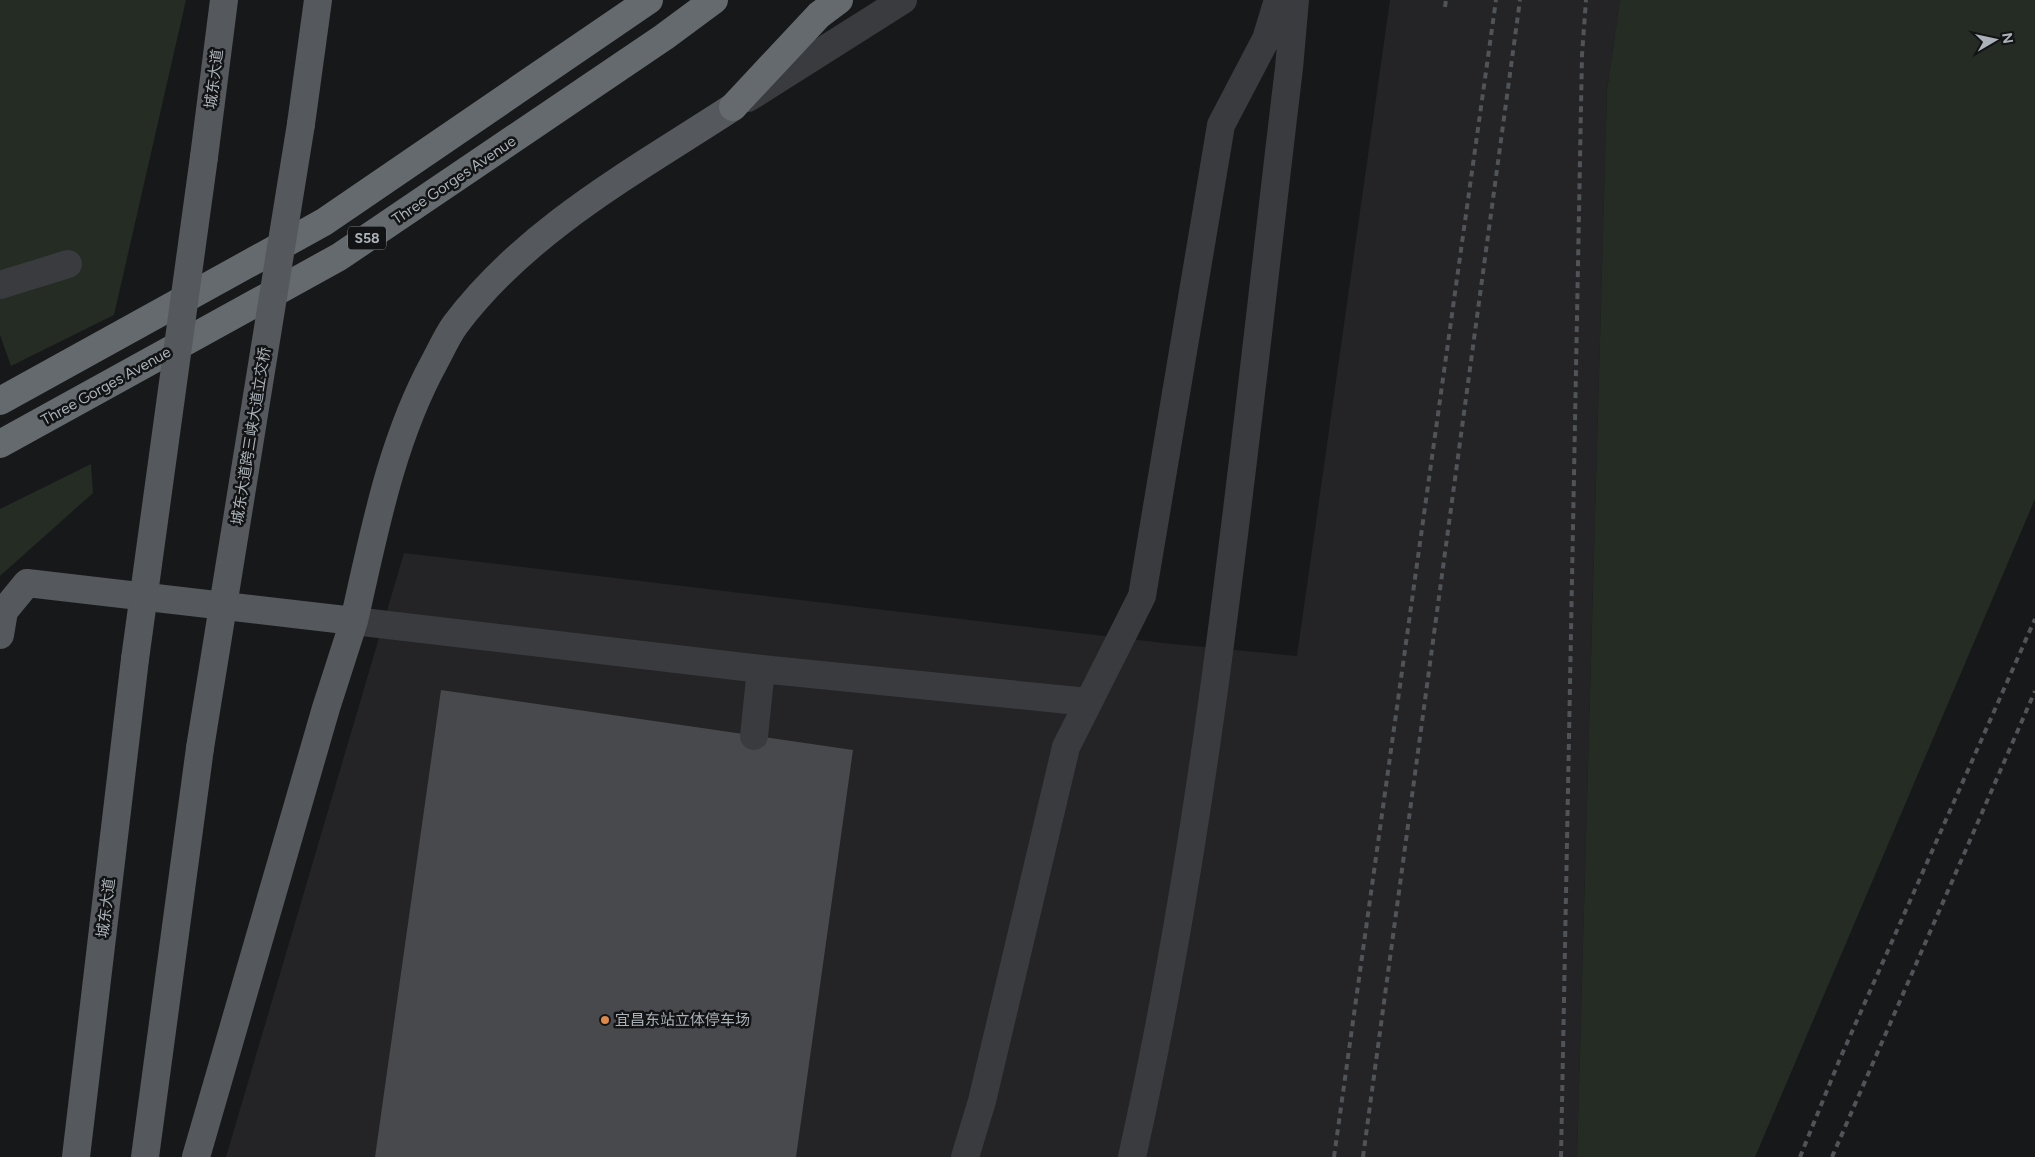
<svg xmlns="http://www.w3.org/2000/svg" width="2035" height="1157" font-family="Figtree,'Noto Sans SC',sans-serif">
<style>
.built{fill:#242426}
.green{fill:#242c24}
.building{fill:#47494c}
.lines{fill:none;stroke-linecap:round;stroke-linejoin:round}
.minor{stroke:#393b3e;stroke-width:28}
.major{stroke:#55585c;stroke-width:28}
.highway{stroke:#656a6e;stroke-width:28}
.rail{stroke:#505357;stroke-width:4;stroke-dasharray:6 5;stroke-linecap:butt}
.major-bridge{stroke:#55585c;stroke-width:28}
.poi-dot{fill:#df8949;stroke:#121314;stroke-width:2}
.labels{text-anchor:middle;stroke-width:5;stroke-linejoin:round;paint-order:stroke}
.shield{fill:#121314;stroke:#7d8287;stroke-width:1}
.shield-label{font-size:14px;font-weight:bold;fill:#abb2b8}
.street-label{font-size:15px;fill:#abb2b8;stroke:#121314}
.poi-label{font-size:15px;fill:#abb2b8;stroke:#121314;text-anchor:start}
</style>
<rect width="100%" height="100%" fill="#171819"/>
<path class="built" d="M1390,0H1620L1607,90L1577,1157H226L404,553L1163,643L1297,656Z"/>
<path class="green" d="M0,0H186L114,315L11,366L0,335Z
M1620,0H2035V499L1755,1157H1577L1607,90Z
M91,464L93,493L0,576V509Z"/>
<path class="building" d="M441,690L853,750L796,1157H375Z"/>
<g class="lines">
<path class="minor" d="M748,98L903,0
M0,285L68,264
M354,621L761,669L1088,702
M754,736L761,669
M965,1157L982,1101L1066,747L1142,596L1221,125L1266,39L1278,0
M1132,1157C1212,799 1245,432 1289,68L1295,0"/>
<path class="major" d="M301,124L318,0
M204,157L224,0
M354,621C374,533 391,441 435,361C441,350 447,336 455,325C527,229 635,171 733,107
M0,635L4,611L27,583L354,621L326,708L196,1157
M76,1157L135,659
M145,1157L200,748"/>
<path class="highway" d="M733,107L819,15L839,0
M0,401L324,222L649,0
M0,444L339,257L664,37L714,0"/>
<path class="rail" d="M1445,7L1446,0
M1334,1157L1496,0
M1363,1157L1520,0
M1561,1157L1582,55L1586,0
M1800,1157L1839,1061L2035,619
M1832,1157L2035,691"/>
<path class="major-bridge" d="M135,659L204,157
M200,748L301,124"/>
</g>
<circle class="poi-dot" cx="605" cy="1020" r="5"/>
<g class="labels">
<rect class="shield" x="348" y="226.5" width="38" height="23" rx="4"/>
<g class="shield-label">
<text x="367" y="243">S58</text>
</g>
<g class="street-label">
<text transform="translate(214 79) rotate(-83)" y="5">城东大道</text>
<text transform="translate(454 180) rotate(-34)" y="5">Three Gorges Avenue</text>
<text transform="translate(106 386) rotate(-29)" y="5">Three Gorges Avenue</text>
<text transform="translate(251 436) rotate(-81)" y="5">城东大道跨三峡大道立交桥</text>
<text transform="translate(106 908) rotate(-83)" y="5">城东大道</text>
</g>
<g class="poi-label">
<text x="615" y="1025">宜昌东站立体停车场</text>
</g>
</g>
<g transform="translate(1995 40) rotate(81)" stroke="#121314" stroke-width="4" paint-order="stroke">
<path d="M0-4L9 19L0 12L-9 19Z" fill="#abb2b8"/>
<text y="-8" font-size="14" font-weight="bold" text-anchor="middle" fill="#abb2b8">N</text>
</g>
</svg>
